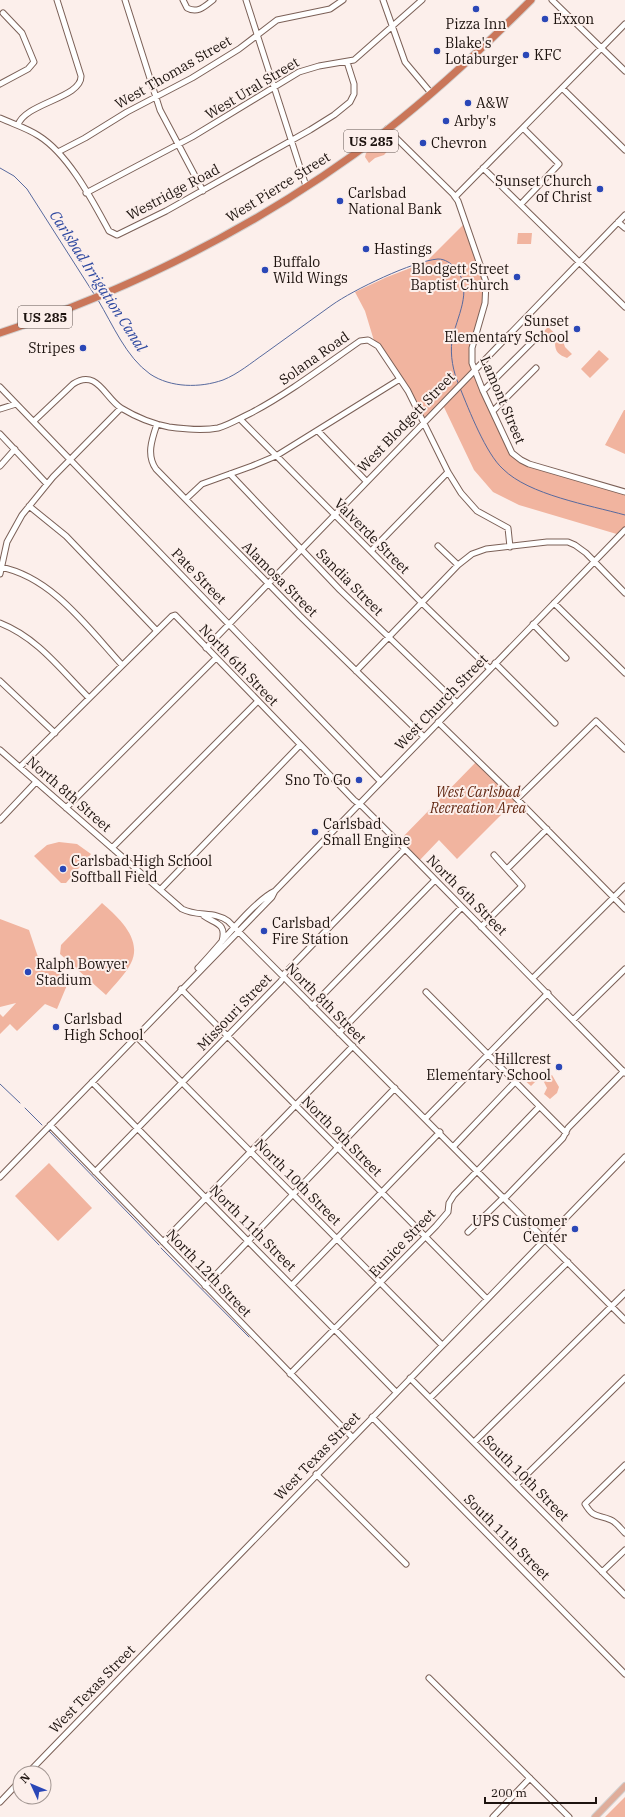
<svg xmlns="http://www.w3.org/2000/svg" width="625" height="1817" font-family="'IBM Plex Serif',serif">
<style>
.green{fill:#f1b49f}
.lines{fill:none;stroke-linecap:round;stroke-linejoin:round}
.stream{stroke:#586a9e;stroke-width:1}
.minor-casing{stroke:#7b6057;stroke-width:7}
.major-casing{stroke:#d2d0cf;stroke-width:8}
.highway-casing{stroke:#d2d0cf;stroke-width:9}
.minor{stroke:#fff;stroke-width:5}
.major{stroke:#dfad9b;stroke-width:6}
.highway{stroke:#ca7659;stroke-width:7}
.poi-dot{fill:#2a47b7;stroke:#fcefeb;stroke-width:1.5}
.labels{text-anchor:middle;stroke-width:4;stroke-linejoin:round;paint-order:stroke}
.shield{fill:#fcefeb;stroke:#605551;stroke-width:1}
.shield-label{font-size:13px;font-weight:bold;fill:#1d130f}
.poi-label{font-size:14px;fill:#1d130f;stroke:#fcefeb;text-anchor:start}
.street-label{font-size:14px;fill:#1d130f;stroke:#fcefeb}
.park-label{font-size:14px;font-style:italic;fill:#622914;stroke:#fcefeb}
.water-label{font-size:15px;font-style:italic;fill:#2c47a0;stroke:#fcefeb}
</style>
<rect width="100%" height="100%" fill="#fcefeb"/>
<path class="green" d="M386,138H389L398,146L391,147L384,155L375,158L369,163L365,157L366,153Z
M466,222L487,288L472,358L512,453L521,460L625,492V530L620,535L519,505L493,492L474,470L442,403L423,422L411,396L375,344L365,311L355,292L387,277L426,262Z
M518,233H532L531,244H517Z
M548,327L563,341L565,347L572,354L567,358C559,355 555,352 555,343L543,332Z
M599,350L609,359L590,378L581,369Z
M624,410H625V454L605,445Z
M477,761L517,799L457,859L439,840L418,862L398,842Z
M59,842L77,844L91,854L66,883H61L34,856L47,845Z
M102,903C118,917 143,939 131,963C125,975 114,985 106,995L60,954L61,945Z
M0,919L29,930L41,966L70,978L57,1009L45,1004L17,1031L10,1024L0,1034V1014L3,1017L16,1003L0,1007Z
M528,1071L537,1080L531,1086L522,1078Z
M546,1075H552L559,1087L557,1093L550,1099L544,1094L547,1088L543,1080Z
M49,1163L92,1208L58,1241L15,1196Z
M625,1797V1817H605Z"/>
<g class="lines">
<path class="stream" d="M0,168L14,176L27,189L94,294
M98,300C113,325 126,357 150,374C171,388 200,388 223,380C238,374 251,363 264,354C287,338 309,321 332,305C353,290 413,261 438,259C445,259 451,263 456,269C474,291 456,317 452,341C450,355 453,372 459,385
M460,388C469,410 486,454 503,469C529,495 589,505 625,515
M0,1084L20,1103
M25,1108L42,1125
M49,1131L159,1245
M161,1248L249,1337"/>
<g class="minor-casing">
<path id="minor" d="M125,0L160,110L203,191
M183,0L187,8C198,14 205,6 213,0
M246,0L306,186
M383,0L405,62L431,93
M552,0L625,71
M0,84L28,69L34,62L22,33L3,13
M562,88L625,150
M0,118C13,124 27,128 39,136C69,155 92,200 109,231L117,235L166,211L310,130L334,115L350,102L354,94V84L347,62
M18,125C25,103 82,98 81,76L57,0
M387,129L453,194L458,201L486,282L485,303L472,348V363L483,391L512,453L521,460L529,464L625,492
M58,152L85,138L127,112L192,78L239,49L277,20L330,9L343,0
M483,168L625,307
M86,193L192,137L299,72L319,66L354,60L422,0
M455,197L625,24
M521,204L559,164L523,128
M618,222L625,228
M0,387L380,781
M483,391L534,340
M0,409L16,404
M493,411L536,368
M240,419L422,603L490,669
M34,421L73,384C97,368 105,398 121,408C136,417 153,424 169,427C185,429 202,431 218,428C229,425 240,418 251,413C289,393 324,366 360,341L368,340L378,346L408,391L448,472L461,493L477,511L508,528L510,547
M157,424C152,439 146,455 156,469L300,616L424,737
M318,431L366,481
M0,434L47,484
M0,466L15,449
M230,474L340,590L457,703
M186,499L202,484L252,466L276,456L400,379
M29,506L66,536L157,631
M438,546L458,565
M371,551L448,472
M0,567C52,577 88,628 122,665
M0,574L7,542L22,515L53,477L121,408
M554,603L625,673
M0,623C38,638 61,670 89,698
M533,624L566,658
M206,648L625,215
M495,663L555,723
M356,671L458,565L472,554L486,549L547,542H568L575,545L586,553L625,593
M0,681L55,733
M438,722L517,799L625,909
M0,750L182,909C197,917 215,911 228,921L625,1320
M20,767L172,616L175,615L354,800L363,807L405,849L625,1073
M517,799L596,721L625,749
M66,808L216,658
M0,820L36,782
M112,848L258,701
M507,869L547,829
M160,890L300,745
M204,916C215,924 227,923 222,941
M481,927L522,886L494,855
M198,968C216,950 253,901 275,891
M533,978L625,886
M181,989L487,1299
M426,992L566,1133
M312,1006L435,880
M573,1020L625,969
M339,1033L462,907
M136,1036L442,1345
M92,1082L396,1392
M426,1118L548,993
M50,1125L352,1437
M454,1146L515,1082
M95,1172L281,981L285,973L405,849
M0,1177L272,897L275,891L625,530
M505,1198L563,1138L568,1128L624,1071
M468,1232L504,1197
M163,1242L353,1046
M292,1285L440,1132
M205,1286L395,1088
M290,1374L436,1226L448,1212L449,1203L454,1195L539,1107
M410,1378L625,1595
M430,1398L568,1262
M372,1417L625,1674
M474,1442L625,1293
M625,1465L585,1504C594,1519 597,1514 611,1520C616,1522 621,1529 625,1533
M316,1474L406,1564
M516,1485L625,1378
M602,1572L625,1550
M429,1678L569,1817
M28,1773L625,1157
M0,1802L20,1781
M493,1817L530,1778"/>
</g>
<g class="major-casing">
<path id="major" d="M595,1817L625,1786"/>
</g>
<g class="highway-casing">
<path id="highway" d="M0,333C139,287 271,219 387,130C438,90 485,46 531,0"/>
</g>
<use href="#minor" class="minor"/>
<use href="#major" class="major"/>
<use href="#highway" class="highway"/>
</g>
<g class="poi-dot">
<circle cx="476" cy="9" r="4"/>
<circle cx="545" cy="19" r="4"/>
<circle cx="437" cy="51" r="4"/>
<circle cx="526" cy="55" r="4"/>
<circle cx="468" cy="103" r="4"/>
<circle cx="446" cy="121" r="4"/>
<circle cx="423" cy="143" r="4"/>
<circle cx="600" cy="189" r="4"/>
<circle cx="340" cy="201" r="4"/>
<circle cx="366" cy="249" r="4"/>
<circle cx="265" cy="270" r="4"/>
<circle cx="517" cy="277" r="4"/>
<circle cx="577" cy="329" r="4"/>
<circle cx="83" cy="348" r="4"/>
<circle cx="359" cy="780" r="4"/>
<circle cx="315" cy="832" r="4"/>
<circle cx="63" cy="869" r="4"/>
<circle cx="264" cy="931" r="4"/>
<circle cx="28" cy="972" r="4"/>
<circle cx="56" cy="1027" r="4"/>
<circle cx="559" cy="1067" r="4"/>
<circle cx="575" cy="1229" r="4"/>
</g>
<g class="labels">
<g class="shield">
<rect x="344" y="130" width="54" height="22" rx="3"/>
<rect x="18" y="306" width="54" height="22" rx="3"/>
</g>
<g class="shield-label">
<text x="371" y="146">US 285</text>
<text x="45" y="322">US 285</text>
</g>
<g class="poi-label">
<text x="553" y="24">Exxon</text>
<text x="476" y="29" text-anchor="middle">Pizza Inn</text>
<text x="445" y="48">Blake's<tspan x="445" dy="16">Lotaburger</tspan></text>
<text x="534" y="60">KFC</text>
<text x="476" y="108">A&amp;W</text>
<text x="454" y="126">Arby's</text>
<text x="431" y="148">Chevron</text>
<text x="592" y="186" text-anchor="end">Sunset Church<tspan x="592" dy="16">of Christ</tspan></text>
<text x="348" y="198">Carlsbad<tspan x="348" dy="16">National Bank</tspan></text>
<text x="374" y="254">Hastings</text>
<text x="273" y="267">Buffalo<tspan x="273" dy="16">Wild Wings</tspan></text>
<text x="509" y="274" text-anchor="end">Blodgett Street<tspan x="509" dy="16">Baptist Church</tspan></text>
<text x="569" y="326" text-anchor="end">Sunset<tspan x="569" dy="16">Elementary School</tspan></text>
<text x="75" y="353" text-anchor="end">Stripes</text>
<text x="351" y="785" text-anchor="end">Sno To Go</text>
<text x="323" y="829">Carlsbad<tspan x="323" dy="16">Small Engine</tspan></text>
<text x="71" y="866">Carlsbad High School<tspan x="71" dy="16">Softball Field</tspan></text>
<text x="272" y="928">Carlsbad<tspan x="272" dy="16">Fire Station</tspan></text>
<text x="36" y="969">Ralph Bowyer<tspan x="36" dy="16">Stadium</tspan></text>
<text x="64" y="1024">Carlsbad<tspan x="64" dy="16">High School</tspan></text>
<text x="551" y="1064" text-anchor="end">Hillcrest<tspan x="551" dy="16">Elementary School</tspan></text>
<text x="567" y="1226" text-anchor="end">UPS Customer<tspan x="567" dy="16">Center</tspan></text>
</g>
<g class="street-label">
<text transform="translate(173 72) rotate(-30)" y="5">West Thomas Street</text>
<text transform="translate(252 88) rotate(-31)" y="5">West Ural Street</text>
<text transform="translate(278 187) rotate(-32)" y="5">West Pierce Street</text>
<text transform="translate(173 192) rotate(-28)" y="5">Westridge Road</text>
<text transform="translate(314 358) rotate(-35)" y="5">Solana Road</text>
<text transform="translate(503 400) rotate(67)" y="5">Lamont Street</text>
<text transform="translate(406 422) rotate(-46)" y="5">West Blodgett Street</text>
<text transform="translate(372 536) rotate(45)" y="5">Valverde Street</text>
<text transform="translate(199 576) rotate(46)" y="5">Pate Street</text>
<text transform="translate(280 579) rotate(45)" y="5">Alamosa Street</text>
<text transform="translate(350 582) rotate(45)" y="5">Sandia Street</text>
<text transform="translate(239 665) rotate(46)" y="5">North 6th Street</text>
<text transform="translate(441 702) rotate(-46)" y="5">West Church Street</text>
<text transform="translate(69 794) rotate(41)" y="5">North 8th Street</text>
<text transform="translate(467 895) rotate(45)" y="5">North 6th Street</text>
<text transform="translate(326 1003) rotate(45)" y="5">North 8th Street</text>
<text transform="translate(234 1012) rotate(-46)" y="5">Missouri Street</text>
<text transform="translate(342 1136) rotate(45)" y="5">North 9th Street</text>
<text transform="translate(298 1182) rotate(45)" y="5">North 10th Street</text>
<text transform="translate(253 1228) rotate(45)" y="5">North 11th Street</text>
<text transform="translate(402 1243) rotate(-46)" y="5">Eunice Street</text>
<text transform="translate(209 1273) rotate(46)" y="5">North 12th Street</text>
<text transform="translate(317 1456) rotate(-46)" y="5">West Texas Street</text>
<text transform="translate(526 1478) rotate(45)" y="5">South 10th Street</text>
<text transform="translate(507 1537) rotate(45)" y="5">South 11th Street</text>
<text transform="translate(92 1689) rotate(-46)" y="5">West Texas Street</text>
</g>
<g class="park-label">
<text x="478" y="797">West Carlsbad<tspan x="478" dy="16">Recreation Area</tspan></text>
</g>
<g class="water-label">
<text transform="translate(98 281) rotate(57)" y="5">Carlsbad Irrigation Canal</text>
</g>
</g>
<g transform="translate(32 1785) rotate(314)"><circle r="19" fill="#fcefeb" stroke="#a39793"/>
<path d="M0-3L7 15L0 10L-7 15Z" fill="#2a47b7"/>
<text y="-6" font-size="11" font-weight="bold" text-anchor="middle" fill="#1d130f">N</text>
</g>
<path d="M485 1797v6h111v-6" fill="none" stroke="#1d130f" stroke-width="2"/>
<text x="491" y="1797" font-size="12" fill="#1d130f" stroke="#fcefeb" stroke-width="3" paint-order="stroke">200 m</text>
</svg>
